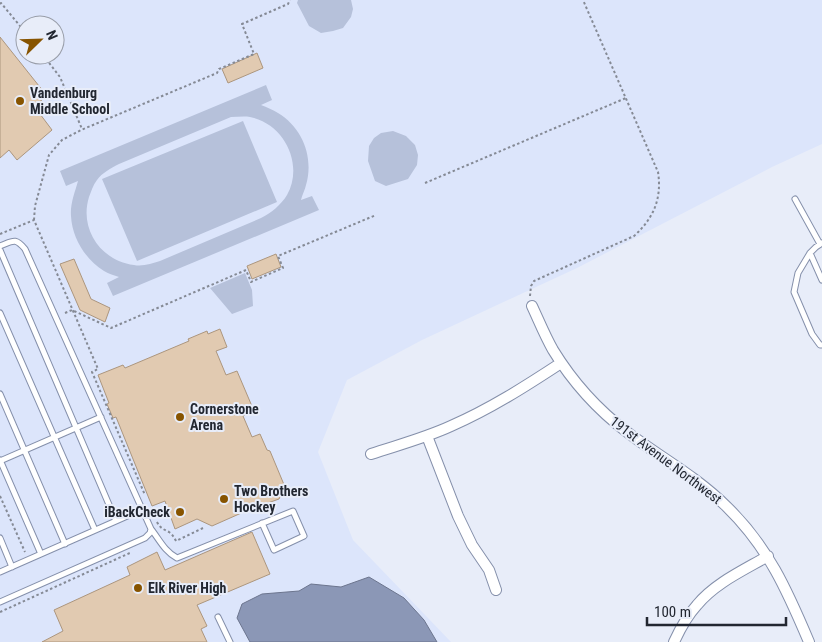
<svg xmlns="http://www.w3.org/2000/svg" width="822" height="642" font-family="'Roboto Condensed',sans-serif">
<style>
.built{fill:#dce5fb;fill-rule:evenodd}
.green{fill:#b6c1da;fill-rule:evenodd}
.water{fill:#8b97b6;stroke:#6c758e}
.building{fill:#e1cab1;stroke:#ac967e}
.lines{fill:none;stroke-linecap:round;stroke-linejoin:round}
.lane-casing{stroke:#8590ab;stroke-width:7}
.street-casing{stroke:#8590ab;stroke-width:12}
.path{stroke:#858a95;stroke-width:2;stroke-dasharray:2.5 2.5;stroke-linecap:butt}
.lane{stroke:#fff;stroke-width:5}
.street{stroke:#fff;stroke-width:10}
.poi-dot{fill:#875400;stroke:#e8edf9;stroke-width:2}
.labels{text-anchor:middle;stroke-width:4;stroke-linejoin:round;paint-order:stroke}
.poi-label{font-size:14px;font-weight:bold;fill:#222731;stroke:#e8edf9;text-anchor:start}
.street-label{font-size:14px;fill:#222731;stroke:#e8edf9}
</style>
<rect width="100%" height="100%" fill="#e8edf9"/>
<path class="built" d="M0,0H822V144L772,167L577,268L422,340L347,380L318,452L353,540L451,642H0ZM25,25H55V55H25Z"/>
<path class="green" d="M298,0H351L353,9L351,17L343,28L333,31L321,33L309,26L297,3Z
M266,85L272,100L261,105C267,107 273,110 278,113C303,128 314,158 306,185C305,190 302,195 301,200L312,196L319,210L113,296L107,283L119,277C114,275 109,274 104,271C86,260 72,238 71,216C70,204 75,192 78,181L66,186L60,171ZM231,117C237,117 244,116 250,117C285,124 304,165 287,195C281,205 271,213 261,218L160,261C152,263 143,267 134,265C101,261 79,229 89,197C91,192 93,185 97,180C102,173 111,168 119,164Z
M243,121L277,202L137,261L102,179Z
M393,131L406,136L415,145L418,155L417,165L408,179L386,186L375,181L368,161L369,146L374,138L381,133Z
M245,273L252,290L253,306L232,314L210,288Z"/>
<path class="water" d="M369,577L404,598L424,620L437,642H250L237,618L242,604L262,594L299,591L311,584L341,587Z"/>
<path class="building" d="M0,37L47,96L34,106L52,130L17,160L9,150L0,158Z
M257,53L263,68L228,83L222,69Z
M276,254L281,267L252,279L247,266Z
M74,259L91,299L110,308L105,322L80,310L60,264Z
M220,329L227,347L216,351L226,375L237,371L254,411L243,416L252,437L260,434L267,450L270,451L285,487L279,499L265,504L264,503L212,526L197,519L175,529L165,501L152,506L116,417L113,418L107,404L109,403L98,375L123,365L125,368L189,341L188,339L207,331L208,334Z
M252,532L270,574L197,605L207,626L201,629L207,642H42L63,631L54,610L130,575L127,567L157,552L165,570Z"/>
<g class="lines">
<g class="lane-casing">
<path id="lane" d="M795,199L820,244
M822,243L816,247L810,253L798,273L794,292L812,334L820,345H822
M0,246C13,241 15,237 25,249L151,529L150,533L145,538L0,602
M0,250L116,521L143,509
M810,253L822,280
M0,313L95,530
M0,394L65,544
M0,460L41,554
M0,461L101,417
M151,529C159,539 165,552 177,558L293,511L304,536L274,550L262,523
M0,538L12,567
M0,572L116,521
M218,617L230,642"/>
</g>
<g class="street-casing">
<path id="street" d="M532,306C539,321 545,336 553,350C572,381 598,410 627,432C661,458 696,476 727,507C768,547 787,590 809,642
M427,436L458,516L472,545L489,570L496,590
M371,454C398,445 425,438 451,426C490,409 526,386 561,363
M674,642C680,629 687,616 697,605C715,583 744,570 768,556"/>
</g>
<path class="path" d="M0,4L1,3L25,32
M43,55L60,77L82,129
M425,183L626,98
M34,220L35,206L49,155L62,140L81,130L217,73L219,69L254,54L242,24L288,4L290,0
M0,234L34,220L98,369L92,372L145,495
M530,296L531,286L534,281L634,236C654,218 662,198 658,172L583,0
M65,313L72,310L111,328L246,270L251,282L283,268L278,256L376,215
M0,496L25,552
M157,522C160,528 163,529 169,532C172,534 174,537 176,541L203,528
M0,612L132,552"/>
<use href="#lane" class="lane"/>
<use href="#street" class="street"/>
</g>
<g class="poi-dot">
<circle cx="20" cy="101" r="5"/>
<circle cx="180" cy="417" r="5"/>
<circle cx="224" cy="499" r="5"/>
<circle cx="180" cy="512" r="5"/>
<circle cx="138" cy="588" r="5"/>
</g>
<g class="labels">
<g class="poi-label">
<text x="30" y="98">Vandenburg<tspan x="30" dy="16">Middle School</tspan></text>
<text x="190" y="414">Cornerstone<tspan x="190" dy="16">Arena</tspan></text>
<text x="234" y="496">Two Brothers<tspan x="234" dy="16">Hockey</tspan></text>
<text x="170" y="517" text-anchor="end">iBackCheck</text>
<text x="148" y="593">Elk River High</text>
</g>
<g class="street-label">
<text transform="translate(666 460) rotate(37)" y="5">191st Avenue Northwest</text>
</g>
</g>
<g transform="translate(40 40) rotate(67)"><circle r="24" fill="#e8edf9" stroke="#999ea9"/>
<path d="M0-4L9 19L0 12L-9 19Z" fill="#875400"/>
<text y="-8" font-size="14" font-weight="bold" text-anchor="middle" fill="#222731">N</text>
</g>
<path d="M647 617v8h139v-8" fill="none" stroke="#222731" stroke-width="2.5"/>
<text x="654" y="617" font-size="15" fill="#222731" stroke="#e8edf9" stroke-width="4" paint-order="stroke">100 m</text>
</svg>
